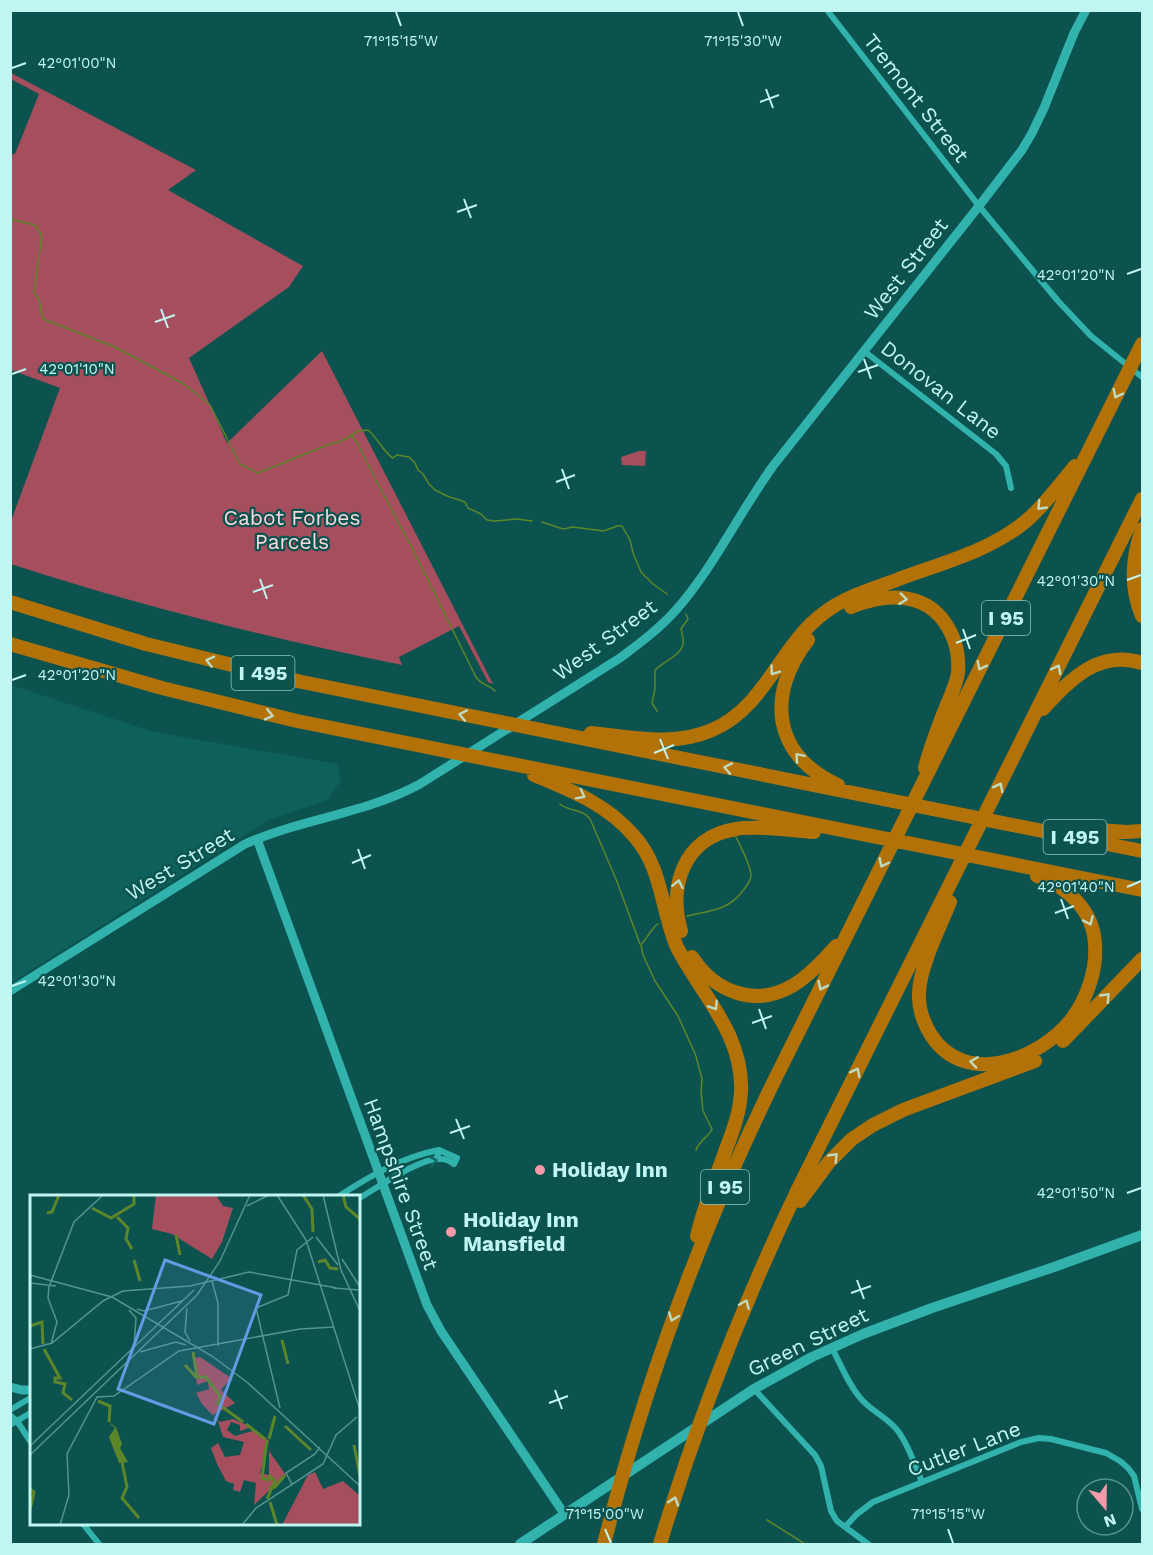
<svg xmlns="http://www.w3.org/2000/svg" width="1153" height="1555" font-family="'Work Sans',sans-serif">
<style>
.built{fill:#0d605c}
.green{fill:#a44e5e}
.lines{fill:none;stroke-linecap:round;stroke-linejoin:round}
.stream{stroke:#5d852a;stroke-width:1.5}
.minor{stroke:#31b2ac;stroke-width:6}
.tertiary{stroke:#31b2ac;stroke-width:9}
.secondary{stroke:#31b2ac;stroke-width:10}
.motorway{stroke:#b27208;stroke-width:14}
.oneway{stroke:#bddbc2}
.oneway2{stroke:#136662}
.ticks{fill:none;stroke:#c0f5f1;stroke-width:2}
.poi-dot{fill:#f39aa8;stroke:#0c534f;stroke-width:2}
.labels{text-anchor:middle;stroke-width:4.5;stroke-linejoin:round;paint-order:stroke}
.shield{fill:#0c534f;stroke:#8ac4c0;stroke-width:1.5}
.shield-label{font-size:20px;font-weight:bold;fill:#c0f5f1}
.street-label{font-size:21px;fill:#c0f5f1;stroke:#0c534f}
.park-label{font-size:21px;fill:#fad8dc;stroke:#0c534f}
.poi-label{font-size:21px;font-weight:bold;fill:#c0f5f1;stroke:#0c534f;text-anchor:start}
.inset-river{fill:none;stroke:#5d852a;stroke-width:3}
.inset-road{fill:none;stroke:#549490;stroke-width:1.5}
.view{fill:#6699e3;fill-opacity:0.15;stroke:#6699e3;stroke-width:3}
.inset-edge{fill:none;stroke:#c0f5f1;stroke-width:3}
.ticks-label{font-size:15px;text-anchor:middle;fill:#c0f5f1;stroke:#0c534f;stroke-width:4.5;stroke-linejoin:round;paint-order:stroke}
</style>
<rect width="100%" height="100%" fill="#0c534f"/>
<path class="built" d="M11,685L154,732L337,764L341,780L328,800L269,820L11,983Z"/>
<path class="green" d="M11,73L196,170L168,190L303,266L289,287L189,358L227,443L322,351L493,684L488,682L459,626L399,657L402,665C270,638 139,606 11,564V521L60,388L11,370V154H15L39,94L11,79Z
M639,451H646L645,466L622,465L621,457Z"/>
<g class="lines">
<path class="stream" d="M10,219L35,225L42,236L34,293L39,299L43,319L115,347L184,384L210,405L240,464L258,473L330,444L342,441L358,431L368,430C377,437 384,453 393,458L397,455L409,457L415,463L418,470L423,474L429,484L435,490L447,496L465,502L468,508L481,514L487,520L495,521L517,519L532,521
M352,436L359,446L377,482L412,548L476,677C481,685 490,685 495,691
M542,522L563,529L573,527L604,531L617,526H622L630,540L633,553L641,572L653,584L667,594
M657,711L652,703L655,689V670C662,663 682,654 683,644C684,639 682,633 681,629L688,619L686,614
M560,804C569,812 582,808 590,819L616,879L640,944
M687,916C712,910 729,911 745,888C748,884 751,880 751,875C750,863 740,846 735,835
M658,924L655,926L641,945L643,955L655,981L678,1016L696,1056L702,1079L701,1092L703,1111L712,1129C709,1137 700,1139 696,1150
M767,1520L805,1544"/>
<path class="minor" d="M827,10L979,206L1058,301L1091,336L1142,377
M864,351L996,454L1006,466L1011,488
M339,1196C370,1176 402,1157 439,1150
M358,1199C377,1188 420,1157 441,1159C446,1159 450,1161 454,1164L457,1158L439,1150L437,1158
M832,1348C841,1365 849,1386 862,1400C873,1412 888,1418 898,1431C909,1446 915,1465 922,1482
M754,1389L815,1455L821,1466L831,1511L837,1521L868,1544
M10,1410L32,1397
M10,1415L17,1421L32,1444
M10,1425L32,1412
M83,1524L99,1544
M845,1527L857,1514L873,1502L1021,1442L1039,1438L1051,1439L1106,1453L1120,1461L1128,1468L1134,1476L1142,1509"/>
<path class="tertiary" d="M257,839L427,1305L441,1331L565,1515
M10,991L245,844C301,819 365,814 420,784L620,658C640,643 659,629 676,610C714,567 739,513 773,466L979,206L1022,150L1032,133L1044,108L1074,33L1086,10
M10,1387L22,1390H32"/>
<path class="secondary" d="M520,1544L754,1389L812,1357L863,1334L932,1308L1054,1267L1142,1235"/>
<path class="motorway" d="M1142,529C1132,558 1130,588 1142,616
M10,602L146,644L302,682L1142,851
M851,607C888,592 931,591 951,633C957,645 959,659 958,673C956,685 951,696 946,707C938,727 930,747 925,768
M808,640C766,694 772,755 838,785
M10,644L162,688L297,721L1142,890
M1043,709C1070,680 1098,649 1142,663
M591,733C631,737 674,747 712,730C765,708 780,645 824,613C846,596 873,589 899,579C942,563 990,551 1026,521C1045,505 1059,485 1075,466
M534,775C571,790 608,805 634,836C662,867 661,908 676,945C682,958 690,969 697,981C720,1016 743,1049 741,1092C740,1112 733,1131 726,1149C716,1178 704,1206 697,1236
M1067,828L1127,832L1142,831
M950,902C940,927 920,966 919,992C918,1007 923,1022 931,1035C965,1088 1039,1060 1071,1020C1087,999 1097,970 1095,944C1093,909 1067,887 1037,876
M681,931C668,886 684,837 736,829C758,825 792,831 814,832
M692,957C714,991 754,1008 792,986C809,976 823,961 836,946
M1063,1041L1142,959
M800,1201L829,1162L852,1139L873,1125L903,1110L1035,1061
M604,1544C645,1383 702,1228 775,1079L1142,344
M660,1544C697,1421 744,1301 800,1185L1142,499"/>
</g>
<defs><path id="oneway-chevron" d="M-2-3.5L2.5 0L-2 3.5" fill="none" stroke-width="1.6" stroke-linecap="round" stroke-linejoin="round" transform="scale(1.5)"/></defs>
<g class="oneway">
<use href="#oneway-chevron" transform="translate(1117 394) rotate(117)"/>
<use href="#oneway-chevron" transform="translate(1041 506) rotate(134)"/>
<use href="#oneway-chevron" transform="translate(903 599) rotate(7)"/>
<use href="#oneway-chevron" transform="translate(210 661) rotate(-166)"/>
<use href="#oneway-chevron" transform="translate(981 666) rotate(117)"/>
<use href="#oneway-chevron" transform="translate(1057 669) rotate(-63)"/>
<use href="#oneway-chevron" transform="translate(774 671) rotate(126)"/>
<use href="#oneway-chevron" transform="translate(269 715) rotate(13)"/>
<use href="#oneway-chevron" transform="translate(463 715) rotate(-169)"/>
<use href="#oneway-chevron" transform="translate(799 757) rotate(-131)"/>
<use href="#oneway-chevron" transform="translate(728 768) rotate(-169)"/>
<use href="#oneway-chevron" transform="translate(999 787) rotate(-63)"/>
<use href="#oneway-chevron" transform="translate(581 795) rotate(27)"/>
<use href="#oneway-chevron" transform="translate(883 863) rotate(117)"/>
<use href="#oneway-chevron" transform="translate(678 884) rotate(-78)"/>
<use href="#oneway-chevron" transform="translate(1089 921) rotate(66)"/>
<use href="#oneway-chevron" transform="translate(822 986) rotate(116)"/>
<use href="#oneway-chevron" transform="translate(1106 997) rotate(-46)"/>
<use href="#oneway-chevron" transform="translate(714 1006) rotate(57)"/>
<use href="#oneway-chevron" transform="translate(974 1062) rotate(-172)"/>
<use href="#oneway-chevron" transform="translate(856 1072) rotate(-63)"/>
<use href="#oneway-chevron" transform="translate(834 1157) rotate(-46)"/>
<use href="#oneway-chevron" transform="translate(745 1304) rotate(-67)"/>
<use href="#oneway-chevron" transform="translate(673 1317) rotate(110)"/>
<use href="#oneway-chevron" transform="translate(674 1501) rotate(-72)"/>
</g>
<use class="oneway2" href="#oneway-chevron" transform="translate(433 1161) rotate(-12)"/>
<path class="ticks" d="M396,12L401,26M738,12L743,26M12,68L26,63M766,89L773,108M760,102L779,95M464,199L471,218M457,212L477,205M1127,274L1141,269M161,309L168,328M155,322L175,315M864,359L871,379M858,372L878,365M12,374L26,369M562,469L569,489M556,482L575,475M260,579L267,599M1127,580L1141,575M253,592L273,585M963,629L970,649M956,643L976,635M12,680L26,675M660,739L668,759M654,753L674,745M358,849L365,869M352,863L371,855M1127,887L1141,881M1061,899L1068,919M1055,913L1074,906M12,986L26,981M759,1009L766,1029M752,1023L772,1016M456,1119L464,1139M450,1133L470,1126M1127,1193L1141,1188M857,1280L864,1299M851,1293L871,1286M555,1390L562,1409M549,1403L568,1396M605,1529L611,1543M948,1529L953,1543"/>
<g class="poi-dot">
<circle cx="540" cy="1170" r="6"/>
<circle cx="451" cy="1232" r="6"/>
</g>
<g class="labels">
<g class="shield">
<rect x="982" y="601" width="48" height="34" rx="4.5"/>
<rect x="231.5" y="656" width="63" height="34" rx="4.5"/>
<rect x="1043.5" y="820" width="63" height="34" rx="4.5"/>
<rect x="701" y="1170" width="48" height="34" rx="4.5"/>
</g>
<g class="shield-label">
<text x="1006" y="625">I 95</text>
<text x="263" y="680">I 495</text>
<text x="1075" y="844">I 495</text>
<text x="725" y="1194">I 95</text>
</g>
<g class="street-label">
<text transform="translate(916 98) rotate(52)" y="7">Tremont Street</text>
<text transform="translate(906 269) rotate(-52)" y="7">West Street</text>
<text transform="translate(941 390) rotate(38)" y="7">Donovan Lane</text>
<text transform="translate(605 640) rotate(-36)" y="7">West Street</text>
<text transform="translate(180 864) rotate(-31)" y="7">West Street</text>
<text transform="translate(401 1184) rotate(70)" y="7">Hampshire Street</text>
<text transform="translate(808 1342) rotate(-26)" y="7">Green Street</text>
<text transform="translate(964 1449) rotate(-21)" y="7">Cutler Lane</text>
</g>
<g class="park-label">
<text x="292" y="525">Cabot Forbes<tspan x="292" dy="24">Parcels</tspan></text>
</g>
<g class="poi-label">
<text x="552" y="1177">Holiday Inn</text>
<text x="463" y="1227">Holiday Inn<tspan x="463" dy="24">Mansfield</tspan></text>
</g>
</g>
<g transform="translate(30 1195)">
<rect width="330" height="330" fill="#0c534f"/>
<path d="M126,0H186L193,11L203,13L192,47L182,64L142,39L122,34ZM163,157L165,163L170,162L201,183L191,195L205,208L183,220L190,227L203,224L222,232L210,236V230L201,227L197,235L205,241L226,235L239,246L230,278L239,280V256L256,280L224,310L226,288L214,285L210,297L203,295L204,289L196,286L187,269L181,253L188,248L195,262L210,260L214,247L193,242L188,226L172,209L166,198L179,194L178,186L167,190ZM285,277L293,294L313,286L330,301V330H252L278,280Z" fill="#a44e5e"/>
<path d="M78,227L86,232L92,249L90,253L98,267L89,268L79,242L85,233Z" fill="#5d852a"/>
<path class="inset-river" d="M273,0L282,14L283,37M313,0L316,12L330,24M62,13L81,23L104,9V0M17,18L22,17L29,0M87,22L98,33L96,44L102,54M146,40L150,60M104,65L110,86M288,67L295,65L300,73L308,74M0,131L12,127L13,149M252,145L258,169M14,154L30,183H25V187L35,189L33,198L42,205M163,157L167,182M155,170L166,182H176L190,201L188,209L213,227M68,206L80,211L79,227M216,229L235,244M255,231L281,255M239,244L245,221M237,245L232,283L238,285L240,281L245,286L237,304M324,250L330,281M92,267L97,292L92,303L109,323M239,293L245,292L255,280M0,294L4,297L0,315M240,307L247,330"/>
<path class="inset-road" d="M247,0L276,45L330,215M293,0L311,75L330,116M217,11L239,0M286,42L308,70M312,64L330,92M0,80L82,102L182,161L218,188L330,291M182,86L188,108V151M0,88L26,91M303,93L330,95M157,113L155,137L160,146M107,114L114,116L152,106M99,115L106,123L104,152M21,149L27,127L18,103L19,92L44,27L73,0M0,154L22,148L73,106L93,96L160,91L219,77L307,93M110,157L146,147L156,150M250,213L226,113L258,100L267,55L283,42M0,251L164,95M0,260L167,100L190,66L220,0M262,289L256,278L285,259L290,252M30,330L39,300L37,259L67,202L84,201L149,156L270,134L304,132M212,330L226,313L293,269L306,240L327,222"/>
<path class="view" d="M135,65L231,100L184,229L88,194Z"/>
<rect width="330" height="330" class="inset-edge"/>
</g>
<g class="ticks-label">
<text x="401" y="46">71°15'15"W</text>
<text x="743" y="46">71°15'30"W</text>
<text x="77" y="68">42°01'00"N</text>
<text x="1076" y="280">42°01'20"N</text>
<text x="77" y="374">42°01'10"N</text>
<text x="1076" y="586">42°01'30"N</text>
<text x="77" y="680">42°01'20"N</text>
<text x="1076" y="892">42°01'40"N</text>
<text x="77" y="986">42°01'30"N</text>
<text x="1076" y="1198">42°01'50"N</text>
<text x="605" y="1519">71°15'00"W</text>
<text x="948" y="1519">71°15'15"W</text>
</g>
<rect width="1153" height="1555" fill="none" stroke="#c0f5f1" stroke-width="24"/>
<g transform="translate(1105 1507) rotate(160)"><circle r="28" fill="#0c534f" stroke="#549490" stroke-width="1.5"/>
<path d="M0-4.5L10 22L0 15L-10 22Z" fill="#f39aa8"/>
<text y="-9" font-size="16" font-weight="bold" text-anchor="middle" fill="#c0f5f1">N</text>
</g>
</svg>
